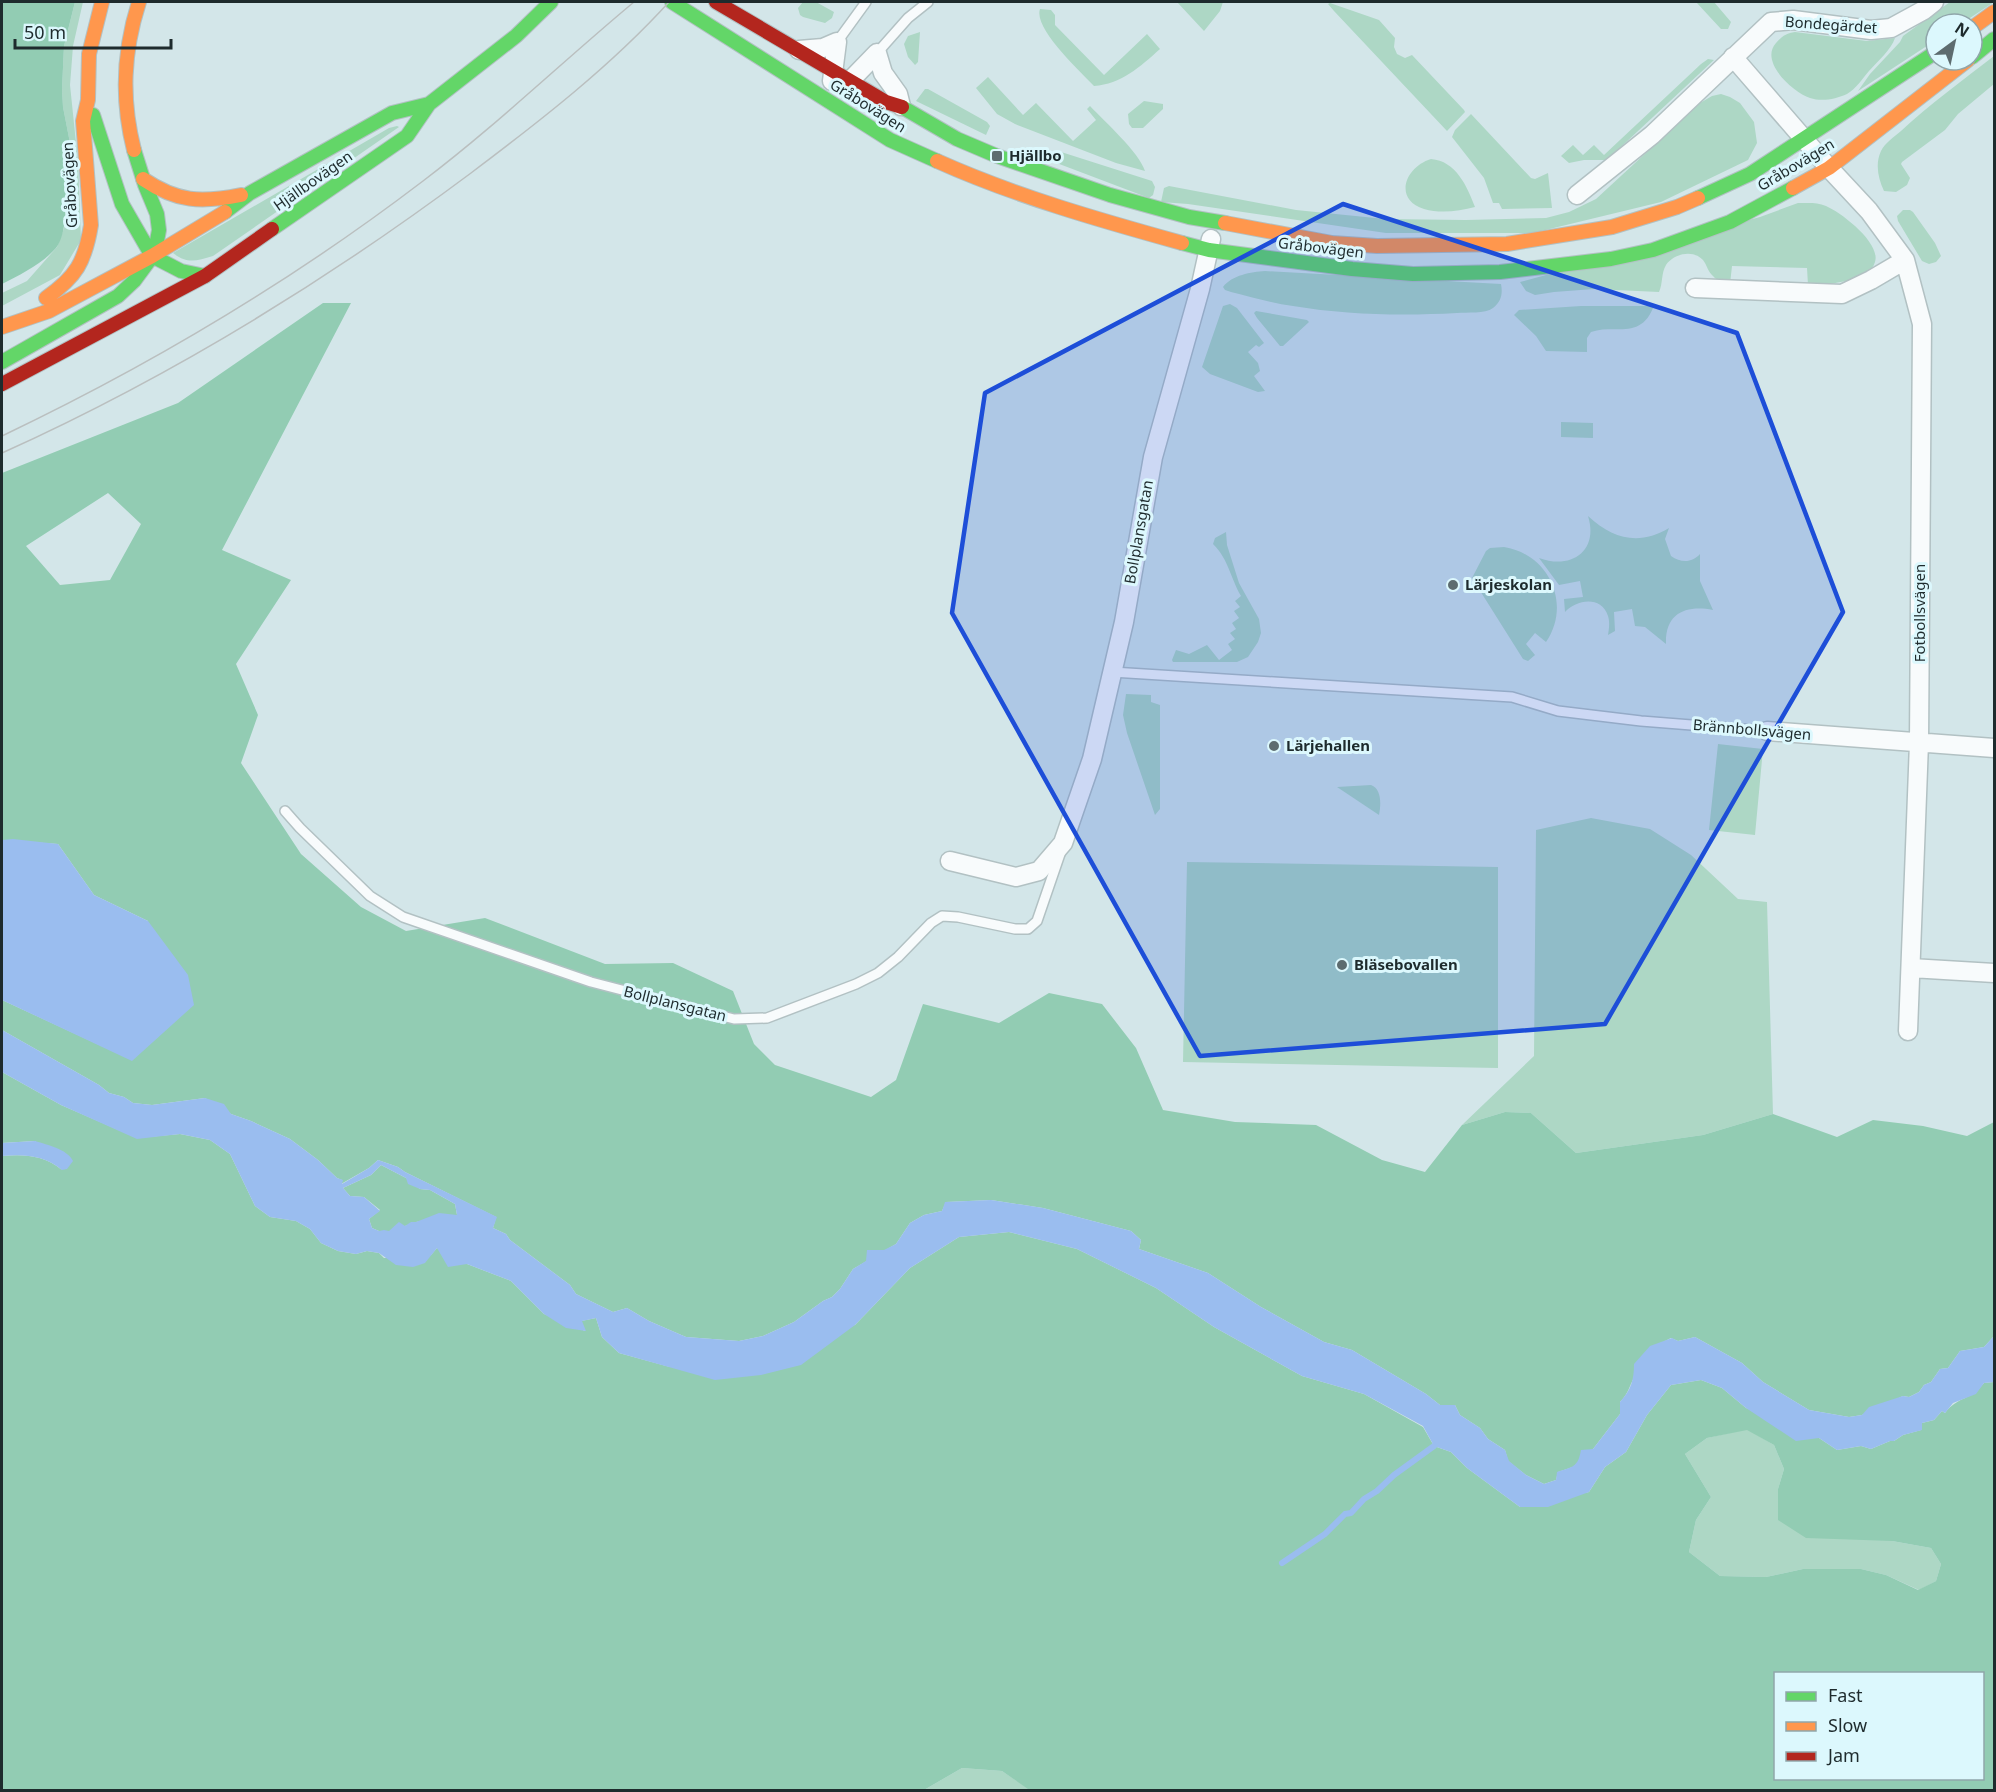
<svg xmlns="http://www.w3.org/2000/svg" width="1996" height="1792" font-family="'Noto Sans',sans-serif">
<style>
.green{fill:#add7c5}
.forest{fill:#92ccb3;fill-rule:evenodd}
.water{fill:#9abdef;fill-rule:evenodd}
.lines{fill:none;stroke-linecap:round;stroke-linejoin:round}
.stream{stroke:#9abdef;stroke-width:6}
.lane-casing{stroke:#b2c1c3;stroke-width:12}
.street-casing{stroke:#b2c1c3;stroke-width:21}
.fast-casing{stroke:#b2c1c3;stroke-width:16}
.slow-casing{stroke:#b2c1c3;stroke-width:16}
.jam-casing{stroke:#b2c1c3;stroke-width:16}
.lane{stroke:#f8fbfc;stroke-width:9}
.street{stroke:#f8fbfc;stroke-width:18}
.fast{stroke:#63d668;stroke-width:14}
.slow{stroke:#ff974d;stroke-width:14}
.jam{stroke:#b3261e;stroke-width:14}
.tram{stroke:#babfbf;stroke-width:1.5}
.marked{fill:#1d4ed8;fill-opacity:0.2;stroke:#1d4ed8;stroke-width:4.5;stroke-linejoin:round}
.poi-dot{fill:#5d6c6f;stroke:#dcf8fd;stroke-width:2}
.labels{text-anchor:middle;stroke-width:6;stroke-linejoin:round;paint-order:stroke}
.street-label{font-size:15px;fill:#1e2b2d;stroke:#dcf8fd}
.poi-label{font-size:15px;font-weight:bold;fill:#1e2b2d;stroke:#dcf8fd;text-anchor:start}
</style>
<rect width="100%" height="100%" fill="#d3e6e9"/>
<path class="green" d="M75,2H83L73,46L70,85L78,162L81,240L60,275L2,306V293L27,281L57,247L66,223L65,147L70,143L63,107L62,89L64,46Z
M803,2H816L834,12L832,18L825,23L803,17L800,15L798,8Z
M1177,2H1223L1220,11L1204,31Z
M1696,2H1714L1731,22L1728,29H1721Z
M1950,2H1994L1961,24H1936V40L1858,91L1870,74L1900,42L1903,36Z
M1330,3L1379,20L1395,38L1394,47L1397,54L1405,58L1412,55L1464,110L1465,112L1447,131L1334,11L1328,4Z
M1040,9L1051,10L1055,15V25L1104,75L1147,34L1160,49C1140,67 1121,84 1094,86C1081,72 1033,28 1040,9Z
M920,32L918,62L915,65L908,57L904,44L908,36Z
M1795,32L1867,41L1895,38C1891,50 1878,61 1869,71C1863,78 1856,89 1847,94C1836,99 1822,102 1810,98C1793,92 1759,62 1776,43C1782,36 1787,33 1795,32Z
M1994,56V84L1958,114L1945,130L1902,162L1901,164L1910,178L1907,185L1896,192L1884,191C1878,178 1875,164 1881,151C1885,143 1894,137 1901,131C1930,104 1963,80 1994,56Z
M1708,59L1714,60L1607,160H1584L1569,163L1561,156L1573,145L1583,155L1594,145L1604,155L1701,64Z
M988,77L1023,115L1036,103L1073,141L1096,120L1087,109L1090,106C1105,122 1139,152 1145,171L1116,163L1015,124L997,114L976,88Z
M925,89H928L987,122L990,126L986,135L916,101Z
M1721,94L1730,97L1740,103L1754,122L1757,143L1748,160L1661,202L1533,233H1386L1188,204L1161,202L1164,188L1169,186L1296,210L1385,219L1466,220L1546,218L1569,212L1596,199L1700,103L1712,96Z
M1144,101L1163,104V109L1143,128H1132L1129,124L1128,114Z
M1471,114L1531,178L1535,179L1548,173L1552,208L1502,209L1499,203H1493L1484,178L1452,137L1455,130Z
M397,126L399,127L213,256C196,261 187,264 173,253L389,128Z
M1058,151L1152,181L1155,187L1153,195L1149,198L1054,162Z
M1431,159C1456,161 1467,186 1475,207C1459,211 1441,214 1424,209C1393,199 1405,167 1431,159Z
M1798,203C1808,203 1817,202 1826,206C1842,213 1881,243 1875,262C1870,282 1825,285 1808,285L1807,268L1732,266L1730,284C1724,283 1717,281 1713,276C1708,272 1707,265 1703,260C1693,249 1673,254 1666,265C1661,273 1663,284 1659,292L1594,289L1554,292L1535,295L1526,291L1520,282L1760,217Z
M1903,210H1910L1913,212L1935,243L1941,256L1936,262L1929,264L1922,261L1898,221L1897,216Z
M1265,271L1501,284C1503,294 1501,302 1493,308C1485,314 1467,312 1457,313C1403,316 1346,315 1293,306C1272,303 1251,297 1231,292L1225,290L1223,287C1232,275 1251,272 1265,271Z
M1230,304L1237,308L1264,343L1259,347L1256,345L1248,352L1258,363L1260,371L1254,376L1265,391L1258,392L1210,374L1202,367L1223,306Z
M1581,306H1648L1653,308C1640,340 1614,324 1591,332L1587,338V352L1546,351L1536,336L1514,315L1519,310Z
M1256,311L1307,320L1309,322L1283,346H1280L1257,318L1254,313Z
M1561,422L1593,423V438L1561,437Z
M1588,516C1613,539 1639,546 1669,528L1665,539L1671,556C1681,563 1692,563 1700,554V581L1713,610C1686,605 1665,613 1666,644L1645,627L1635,626L1632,609L1614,612L1615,631L1608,635C1609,629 1610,622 1608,616C1601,595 1576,600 1565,612L1564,599L1583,597L1580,581L1559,585L1539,558C1571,570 1599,551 1588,516Z
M1226,532L1227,545L1239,583L1259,619L1261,633L1258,642L1248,657L1237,662H1173L1172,660L1176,650L1189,654L1207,645L1219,660L1232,650L1228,644L1235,639L1230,633L1236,629L1232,623L1239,618L1234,611L1240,607L1235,601L1241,596C1230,577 1229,560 1213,544L1215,538Z
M1504,547C1549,554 1572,604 1546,642L1535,633L1526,644L1535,655L1528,661L1523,659L1472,578L1486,551L1490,548Z
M1126,694L1151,695V702L1160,705V809L1155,815L1127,733L1123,715Z
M1718,744L1763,749L1755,835L1709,830Z
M1371,785C1382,789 1381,805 1379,815L1337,787Z
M1591,818L1650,829L1691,855L1738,899L1767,902L1773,1114L1703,1135L1576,1153L1531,1113L1505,1112L1462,1125L1534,1056L1536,830Z
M1187,862L1498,867V1068L1183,1062Z
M1747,1429L1774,1445L1784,1469L1778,1489L1892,1541L1931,1548L1941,1564L1936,1581L1919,1590L1886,1575L1861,1569H1803L1766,1577L1720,1576L1689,1552L1696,1520L1711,1497L1685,1454L1707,1438Z
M962,1768L1002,1771L1029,1789L1028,1790H924Z"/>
<path class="forest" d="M2,2H75L64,46L62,89L63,107L70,143L65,147C65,171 71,230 56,248C42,264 20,275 2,284Z
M323,303H351L222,550L291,580L236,664L258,715L241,763L301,854L361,907L406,931L485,918L605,964L673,963L733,991L754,1044L775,1065L871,1097L896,1080L923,1004L999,1023L1049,993L1102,1004L1136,1048L1163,1110L1235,1122L1316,1125L1382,1160L1425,1172L1462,1125L1505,1112L1531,1113L1576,1153L1703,1135L1773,1114L1837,1137L1873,1120L1923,1126L1967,1136L1994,1122V1336L1984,1347L1960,1351L1948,1368L1940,1369L1931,1382L1924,1385L1919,1392L1909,1397L1903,1396L1862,1415L1849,1417L1809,1410L1763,1382L1742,1363L1695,1337L1678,1341L1671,1338C1657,1344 1643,1363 1635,1376C1629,1386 1629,1393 1620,1402V1414L1593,1449L1573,1467L1558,1472L1556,1480L1544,1484L1526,1475L1508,1461L1505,1450L1488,1439L1480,1428L1460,1415L1455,1405H1440L1426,1394L1352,1350L1324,1342L1261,1307L1208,1273L1139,1249L1141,1240L1131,1231L1043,1208L991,1200L946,1202L942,1211L924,1215L910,1223L896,1244L853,1269L840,1289L832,1297L823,1301L794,1322L763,1336L739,1341L686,1337L649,1321L627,1308L613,1312L576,1294L570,1285L510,1240L506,1234L493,1228L496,1217L405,1172L398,1167L378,1160L369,1168L341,1184L342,1180L337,1178L318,1160L290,1139L251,1121L231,1114L205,1098L152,1105L133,1103L124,1097L109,1093L99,1085L2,1030V1000L132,1060L148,921L94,895L58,844L2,840V473L178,403ZM108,493L141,524L110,580L60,585L26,546Z
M2,1072L61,1105L137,1138L180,1134L210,1140L230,1154L255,1206L270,1217L296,1221L310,1229L321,1243L338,1251L356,1254L367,1251L379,1253L384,1258L431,1255L437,1248L467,1264L511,1281L544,1314L585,1331L581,1321L596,1318L602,1337L619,1353L670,1367L855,1325L910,1268L959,1237L1009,1232L1077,1249L1156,1288L1214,1327L1302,1376L1364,1394L1423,1427L1434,1446L1451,1452L1467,1468L1520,1507L1589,1492L1605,1467L1626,1452L1647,1415L1671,1385L1701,1380L1722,1388L1746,1408L1819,1438L1837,1450L1861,1446L1871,1449L1890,1441H1894L1903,1435L1921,1430L1922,1423L1934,1420L1942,1411L1945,1413C1958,1396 1970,1401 1984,1383L1994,1382V1790H1028V1789L1002,1771L962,1768L924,1790H2V1156C24,1154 44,1155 62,1170L35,1141L2,1143ZM1747,1430L1774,1445L1784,1469L1778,1489V1520L1806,1538L1892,1541L1931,1548L1941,1564L1936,1581L1918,1590L1886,1575L1861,1569H1803L1766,1577L1720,1576L1689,1552L1696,1520L1711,1497L1685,1454L1707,1438ZM1776,1674H1982V1778H1776Z
M381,1165L406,1178L420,1189L430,1190L455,1204L457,1215L416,1222L405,1226L395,1227L389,1232L379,1231L372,1228L369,1219L380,1210L364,1197L350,1196L343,1188L371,1175Z"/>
<path class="water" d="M13,839L58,844L94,895L148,921L188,975L194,1005L132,1061L2,1000V840Z
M2,1030L99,1085L109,1093L124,1097L133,1103L152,1105L205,1098L224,1104L231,1114L251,1121L290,1139L318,1160L337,1178L343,1180L342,1184L369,1168L378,1160L398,1167L405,1172L497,1217L493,1228L506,1234L510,1240L570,1285L576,1294L613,1312L627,1308L649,1321L686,1337L739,1341L763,1336L794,1322L823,1301L832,1297L840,1289L853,1269L866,1261L867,1250H884L896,1244L910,1223L924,1215L942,1211L945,1202L991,1200L1043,1208L1131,1231L1141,1240L1139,1249L1208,1273L1261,1307L1324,1342L1352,1350L1426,1394L1440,1405H1455L1460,1415L1480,1428L1488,1439L1505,1450L1509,1461L1526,1475L1544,1484L1556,1480L1557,1472C1573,1467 1578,1467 1581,1450L1593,1449L1620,1414V1402C1631,1390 1634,1380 1634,1364L1650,1346L1672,1338L1678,1341L1695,1337L1742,1363L1763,1382L1809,1410L1849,1417L1862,1415L1869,1407L1903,1396L1909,1397L1919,1392L1924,1385L1931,1382L1940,1369L1948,1368L1960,1351L1984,1347L1994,1336V1382L1984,1383L1976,1394L1953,1403L1945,1413L1942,1411L1934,1420L1922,1423V1430L1903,1435L1894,1441H1890L1871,1449L1861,1446L1837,1450L1819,1438L1796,1441L1746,1408L1722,1388L1701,1380L1671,1385L1647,1415L1626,1452L1605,1467L1589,1492L1548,1507H1520L1467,1468L1451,1452L1434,1446L1423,1426L1364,1394L1302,1376L1214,1327L1156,1288L1077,1249L1009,1232L959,1237L910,1268L855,1325L801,1365L761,1375L715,1380L619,1353L602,1337L596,1318L582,1321L586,1331L566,1328L544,1314L511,1281L467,1264L448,1267L437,1248L425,1263L413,1267L396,1265L379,1253L367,1251L356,1254L338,1251L321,1243L310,1229L296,1221L270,1217L255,1206L230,1154L210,1140L180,1134L137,1139L61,1105L2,1072ZM381,1165L406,1178L408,1184L420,1189L430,1190L455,1204L457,1215L439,1213L416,1222H411L405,1226L399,1222L389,1231L384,1230L379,1231L372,1228L369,1219L380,1211L364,1197L350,1196L343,1188L371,1175Z
M35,1141C48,1145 67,1149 73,1161L67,1169L62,1170C44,1155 24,1154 2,1156V1143Z"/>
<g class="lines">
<path class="stream" d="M1282,1563L1325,1534L1345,1514L1351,1513L1364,1499L1377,1491L1394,1475L1434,1446"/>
<g class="lane-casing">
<path id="lane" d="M837,42L866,2
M877,53L908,18L928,2
M1112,672L1512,697L1558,711L1641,721L1767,731
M285,811L300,828L370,896L403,917L591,982L734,1019L767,1018L856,984L878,973L898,957L931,923L942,916L958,917L1015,929H1028L1037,921L1060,854"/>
</g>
<g class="street-casing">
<path id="street" d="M799,50L823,48L837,42L832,81
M1733,57L1829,168L1869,211L1905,260L1922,324L1919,743L1908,1031
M844,87L877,53L883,73L898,94L901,106
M1577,195L1652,135L1771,22L1793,20L1871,30L1891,28L1924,10L1934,2
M1695,288L1842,294L1871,280L1905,260
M1767,731L1994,748
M950,861L1016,877L1039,871L1063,843L1092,759L1124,622L1153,457L1200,289L1211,239
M1911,968L1994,973"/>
</g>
<g class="fast-casing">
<path id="fast" d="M672,2L890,140L937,161
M1972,57L1994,39
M902,107L957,139L997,156L1110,195L1189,217L1225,223
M93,115L122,204L152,256L181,271L205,276
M1698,198L1750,174L1936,52
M225,212L250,193L392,113L429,104
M272,229L407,136L429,104L516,36L551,2
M1182,243L1209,250L1352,269L1413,274L1500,272L1611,259L1653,250L1730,222L1793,188
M2,362L118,296L134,281L148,262L157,241L159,230L157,214L145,185L134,150"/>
</g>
<g class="slow-casing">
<path id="slow" d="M1972,28L1994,12
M134,150C121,99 123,52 139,2
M937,161C1015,196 1099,220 1182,243
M143,179C177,202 201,203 241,195
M1793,188L1829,168L1968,60
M1225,223L1332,243L1377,246L1507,244L1612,227L1677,207L1698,198
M46,298C76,277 85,262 91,225L83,121L88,100L89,54L102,2
M2,327L49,311L152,256L225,212"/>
</g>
<g class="jam-casing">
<path id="jam" d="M716,2L886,102L902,107
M2,384L205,276L272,229"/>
</g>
<use href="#lane" class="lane"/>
<use href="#street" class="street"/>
<use href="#fast" class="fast"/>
<use href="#slow" class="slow"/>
<use href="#jam" class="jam"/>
<path class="tram" d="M2,436C151,365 292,281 423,181C497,125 563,61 634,2
M2,453C168,378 325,282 471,173C540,121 611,66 669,2"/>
</g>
<path class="marked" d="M1343,204L1737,333L1843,612L1605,1024L1200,1056L952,613L985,393Z"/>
<g class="poi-dot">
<rect x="991" y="150" width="12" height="12" rx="3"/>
<circle cx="1453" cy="585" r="6"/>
<circle cx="1274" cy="746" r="6"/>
<circle cx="1342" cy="965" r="6"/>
</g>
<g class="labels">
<g class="street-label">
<text transform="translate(1831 25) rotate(4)" y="5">Bondegärdet</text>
<text transform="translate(868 106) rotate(32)" y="5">Gråbovägen</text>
<text transform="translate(1796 165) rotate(-31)" y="5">Gråbovägen</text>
<text transform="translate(313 181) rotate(-35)" y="5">Hjällbovägen</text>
<text transform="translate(70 185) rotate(-93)" y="5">Gråbovägen</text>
<text transform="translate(1321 248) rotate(7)" y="5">Gråbovägen</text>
<text transform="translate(1139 532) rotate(-80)" y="5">Bollplansgatan</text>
<text transform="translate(1920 613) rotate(-90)" y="5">Fotbollsvägen</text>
<text transform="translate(1752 730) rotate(5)" y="5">Brännbollsvägen</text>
<text transform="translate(675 1004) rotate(14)" y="5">Bollplansgatan</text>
</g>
<g class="poi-label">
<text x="1009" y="161">Hjällbo</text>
<text x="1465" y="590">Lärjeskolan</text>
<text x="1286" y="751">Lärjehallen</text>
<text x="1354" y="970">Bläsebovallen</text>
</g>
</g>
<rect width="1996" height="1792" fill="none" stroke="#1e2b2d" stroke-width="6"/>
<rect x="1774" y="1672" width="210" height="108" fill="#dcf8fd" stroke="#90a6aa" stroke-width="1.5"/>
<rect x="1786" y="1692" width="30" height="9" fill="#63d668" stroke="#90a6aa" stroke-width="1.5"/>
<text x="1828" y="1702" font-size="18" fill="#1e2b2d">Fast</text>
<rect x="1786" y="1722" width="30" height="9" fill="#ff974d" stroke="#90a6aa" stroke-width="1.5"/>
<text x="1828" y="1732" font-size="18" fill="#1e2b2d">Slow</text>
<rect x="1786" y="1752" width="30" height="9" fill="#b3261e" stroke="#90a6aa" stroke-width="1.5"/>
<text x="1828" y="1762" font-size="18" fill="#1e2b2d">Jam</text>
<g transform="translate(1954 42) rotate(33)"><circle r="28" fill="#dcf8fd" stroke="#90a6aa" stroke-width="1.5"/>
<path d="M0-4.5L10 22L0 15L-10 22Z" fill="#5d6c6f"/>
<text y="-9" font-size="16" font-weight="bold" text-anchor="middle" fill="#1e2b2d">N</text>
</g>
<path d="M15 39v9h156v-9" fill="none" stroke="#1e2b2d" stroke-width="3"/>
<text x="24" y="39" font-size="18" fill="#1e2b2d" stroke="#dcf8fd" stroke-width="4.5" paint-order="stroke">50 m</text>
</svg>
